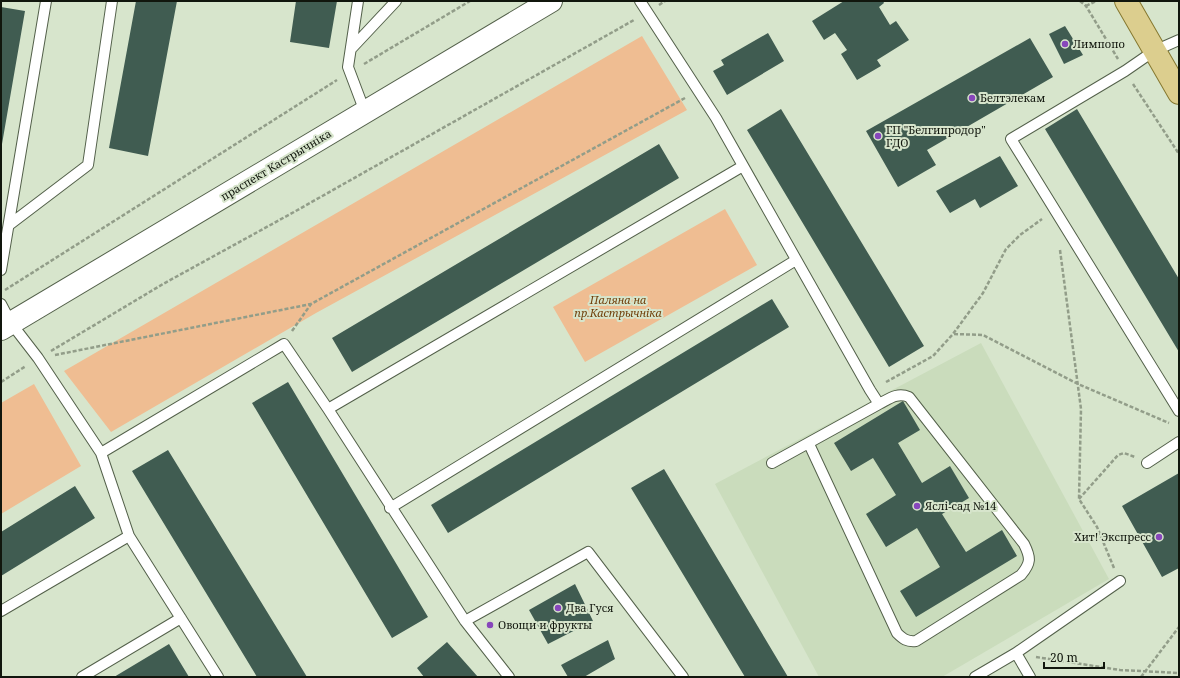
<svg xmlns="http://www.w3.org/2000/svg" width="1180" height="678" font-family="'Noto Serif',serif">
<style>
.built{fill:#cadcbc}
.green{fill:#efbd92}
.building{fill:#405c51}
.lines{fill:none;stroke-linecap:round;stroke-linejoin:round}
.service-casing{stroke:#53604a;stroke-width:12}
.secondary-casing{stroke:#53604a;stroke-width:24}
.primary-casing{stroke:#85782f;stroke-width:24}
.path{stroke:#929d89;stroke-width:2.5;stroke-dasharray:4 2;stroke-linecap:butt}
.service{stroke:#fff;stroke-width:10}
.secondary{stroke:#fff;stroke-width:22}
.primary{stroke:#dcce8e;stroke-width:22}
.poi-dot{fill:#8746bb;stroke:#d7e5cc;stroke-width:1.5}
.labels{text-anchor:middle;stroke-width:4;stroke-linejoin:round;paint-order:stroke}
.poi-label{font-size:11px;fill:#11160d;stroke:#d7e5cc;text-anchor:start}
.street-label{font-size:11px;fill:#11160d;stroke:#d7e5cc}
.park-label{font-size:11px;font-style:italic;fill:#71410c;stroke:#d7e5cc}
</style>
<rect width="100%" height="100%" fill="#d7e5cc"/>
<path class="built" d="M981,343L1109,579L942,677H819L715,484Z"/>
<path class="green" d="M642,36L687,110L316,313L111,432L64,371Z
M725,209L757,265L585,362L553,307Z
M34,384L81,466L1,514V403Z"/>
<path class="building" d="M136,1H177L148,156L109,148Z
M296,1H337L329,48L290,42Z
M844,1H883L884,3L879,7L890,25L896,21L909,40L877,60L881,66L857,80L841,54L847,50L835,33L824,40L812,21Z
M1,7L25,11L2,144H1Z
M1065,26L1083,55L1064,64L1049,34Z
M768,33L784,61L727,95L713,71L724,65L721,60Z
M1030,38L1053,77L927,150L936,165L898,187L866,131Z
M781,109L924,346L889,367L747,130Z
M1077,109L1179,279V352L1045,129Z
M659,144L679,178L352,372L332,338Z
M1000,156L1018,186L980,208L975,199L950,213L936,191Z
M772,299L789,327L448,533L431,505Z
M288,382L428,617L392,638L252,403Z
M903,401L920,430L898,443L922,483L950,466L969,498L942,514L966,552L1002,530L1017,556L916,617L900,591L940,567L917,528L886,547L866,514L896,495L873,458L851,471L834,443Z
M168,450L307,677H257L132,471Z
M664,469L788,677H745L631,488Z
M1179,473V568L1162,577L1122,506Z
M75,486L95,518L1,576V532Z
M575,584L593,621L548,644L529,610Z
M608,640L615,659L584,677H568L561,665Z
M447,642L478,677H424L417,668Z
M169,644L189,677H114Z"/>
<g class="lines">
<g class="service-casing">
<path id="service" d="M358,1L348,67L365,112
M640,1L716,118L870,390L879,404C889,399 897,392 909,397L1024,544C1031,558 1031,563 1021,575L916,641C907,642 903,639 897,633L809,444
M1179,40L1154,51L1125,71L1011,139L1179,411
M351,49L396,1
M9,225L88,165L112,1
M1,270L46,1
M1,304L11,323L38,358L101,453L284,344L328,409L465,621L509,677
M328,409L743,166
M772,463L879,404
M1147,463L1179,442
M390,508L796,260
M129,536L218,677
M1,611L129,536L101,453
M465,621L588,552L683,677
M1016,653L1030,677
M82,677L181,618
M975,677L1016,653L1120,581"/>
</g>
<g class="secondary-casing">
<path id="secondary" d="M1,329L551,1"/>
</g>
<g class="primary-casing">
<path id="primary" d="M1126,1L1179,93"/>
</g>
<path class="path" d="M1080,1L1086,6L1118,59
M659,5L665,1
M1086,6L1096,1
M364,64L470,1
M1133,84L1179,154
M1060,250L1081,409L1079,499L1097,527L1114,568
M5,290L337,80
M292,331L311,304
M954,334L983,335L1078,384L1169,423
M51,351L163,284L294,212L634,20
M55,355L311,304L685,98
M1,382L26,366
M886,382L933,356L953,334L983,293L1006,249L1020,235L1042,219
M1079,499L1118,455L1124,453L1135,457
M1036,657L1120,670L1179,673
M1141,677L1179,627"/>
<use href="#service" class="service"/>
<use href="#secondary" class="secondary"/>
<use href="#primary" class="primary"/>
</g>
<g class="poi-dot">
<circle cx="1065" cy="44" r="4"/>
<circle cx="972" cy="98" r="4"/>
<circle cx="878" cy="136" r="4"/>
<circle cx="917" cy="506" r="4"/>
<circle cx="1159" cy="537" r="4"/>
<circle cx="558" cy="608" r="4"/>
<circle cx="490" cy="625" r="4"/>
</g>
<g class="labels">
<g class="poi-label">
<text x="1073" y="48">Лимпопо</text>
<text x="980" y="102">Белтэлекам</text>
<text x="886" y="134">ГП "Белгипродор"<tspan x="886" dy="13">ГДО</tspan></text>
<text x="925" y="510">Яслі-сад №14</text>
<text x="1151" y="541" text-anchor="end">Хит! Экспресс</text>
<text x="566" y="612">Два Гуся</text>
<text x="498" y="629">Овощи и фрукты</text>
</g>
<g class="street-label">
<text transform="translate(276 165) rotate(-31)" y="4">праспект Кастрычніка</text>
</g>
<g class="park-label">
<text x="618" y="304">Паляна на<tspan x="618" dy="13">пр.Кастрычніка</tspan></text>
</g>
</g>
<rect width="1180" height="678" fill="none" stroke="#11160d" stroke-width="4"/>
<path d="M1044 662v6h60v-6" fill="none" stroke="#11160d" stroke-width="2"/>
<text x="1050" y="662" font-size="12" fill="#11160d" stroke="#d7e5cc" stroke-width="3" paint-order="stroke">20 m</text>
</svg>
